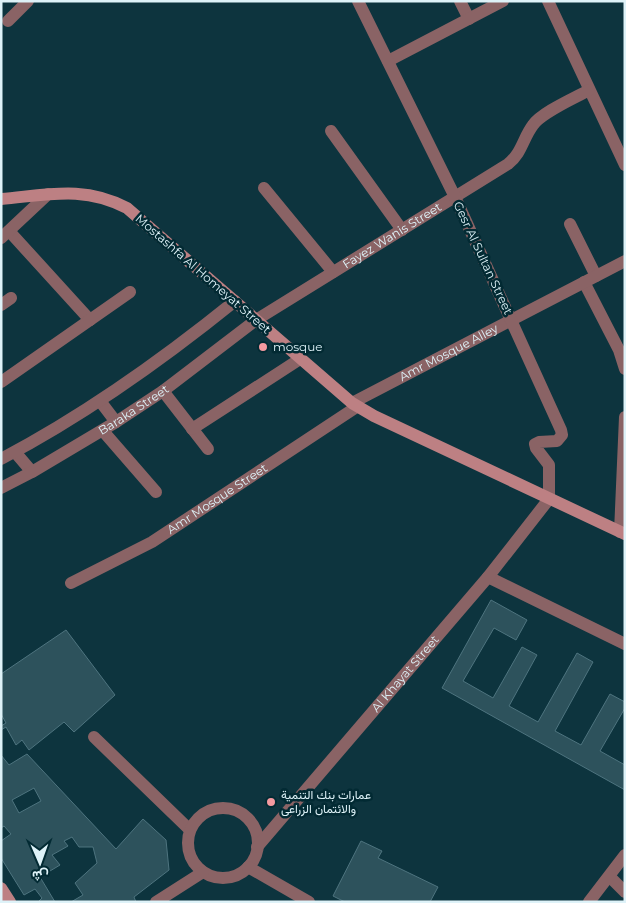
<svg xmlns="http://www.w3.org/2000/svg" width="626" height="903" font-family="Montserrat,Vazirmatn,sans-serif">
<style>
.building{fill:#2d525c;stroke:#4e747f;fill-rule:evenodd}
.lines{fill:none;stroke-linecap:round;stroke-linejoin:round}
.street{stroke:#8a6365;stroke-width:12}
.secondary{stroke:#bd8083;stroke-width:12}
.poi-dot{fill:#f49aa0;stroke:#022a33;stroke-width:2}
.labels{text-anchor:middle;stroke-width:5;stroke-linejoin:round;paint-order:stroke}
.street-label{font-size:12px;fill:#def2f8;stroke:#022a33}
.poi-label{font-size:12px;fill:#def2f8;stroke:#022a33;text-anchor:start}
</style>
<rect width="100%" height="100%" fill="#0d343e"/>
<path class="building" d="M491,600L527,620L516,640L494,628L463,681L493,698L522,647L537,655L509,706L538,722L577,653L593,662L555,731L581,745L610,694L625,702V708L600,751L625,765V790L442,688Z
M66,630L115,695L74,732L64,722L29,750L22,740L16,745L6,727L1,730V726L6,723L1,714V674Z
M27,754L116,849L143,819L166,840L169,870L134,897L136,902H71L83,895L75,883L97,863L93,847H79L72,837L64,841L68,846L52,855L60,865L40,877L55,902H38L42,898L35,889L24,895L1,858V841L11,834L4,826L1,828V755L9,765ZM34,788L41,801L19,813L12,800Z
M361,841L382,851L378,858L438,887L430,902H345L333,896Z"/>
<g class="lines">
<g class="street">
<path d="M460,1L469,19"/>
<path d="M548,1L625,165"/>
<path d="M8,21L28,1"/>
<path d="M388,61L503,1"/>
<path d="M331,131L402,230"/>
<path d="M264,188L333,272"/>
<path d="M570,224L596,276"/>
<path d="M9,231L90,320"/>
<path d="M1,238L48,194"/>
<path d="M584,282L619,350L625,369"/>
<path d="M1,305L11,298"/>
<path d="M1,382L130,292"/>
<path d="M163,391L208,449"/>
<path d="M100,401L116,422"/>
<path id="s1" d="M352,403L625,261"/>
<path d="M192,429L300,359"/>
<path d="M103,431L156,492"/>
<path d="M15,452L32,472"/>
<path d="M1,459C85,415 162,360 235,301"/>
<path id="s2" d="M1,488L32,472L116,422L163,391L256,320L508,164C522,153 523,138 533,125C542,112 575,98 589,90"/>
<path d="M620,532L625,417"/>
<path d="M488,577L625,644"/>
<path id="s3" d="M71,583L152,542L358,406"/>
<path d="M94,737L190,830"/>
<circle cx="223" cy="843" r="35"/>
<path id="s4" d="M257,847L488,577L549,499V465L536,448L535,444L539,442L557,441L562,435L561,430L455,197L358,1"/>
<path d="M248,867L309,902"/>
<path d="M610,877L625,892"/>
<path d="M156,902L203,872"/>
<path d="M589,902L625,855"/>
</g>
<path class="secondary" d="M1,199C47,195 84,185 127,208L352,403L374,416L625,534
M1,888L10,902"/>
</g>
<g class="poi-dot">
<circle cx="263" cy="347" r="5"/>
<circle cx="271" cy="802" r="5"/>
</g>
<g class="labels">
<g class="street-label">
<text dy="4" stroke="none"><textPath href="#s2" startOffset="466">Fayez Wanis Street</textPath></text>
<text transform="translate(483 258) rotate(65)" y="4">Gesr Al Sultan Street</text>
<text transform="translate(203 274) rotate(41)" y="4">Mostashfa Al Homeyat Street</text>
<text dy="4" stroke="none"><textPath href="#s1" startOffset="109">Amr Mosque Alley</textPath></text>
<text dy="4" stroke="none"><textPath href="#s2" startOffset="154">Baraka Street</textPath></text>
<text dy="4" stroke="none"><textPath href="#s3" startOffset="169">Amr Mosque Street</textPath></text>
<text dy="4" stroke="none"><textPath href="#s4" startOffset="228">Al Khayat Street</textPath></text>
</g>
<g class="poi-label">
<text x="273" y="351">mosque</text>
<text x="281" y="799">عمارات بنك التنمية<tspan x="281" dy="14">والائتمان الزراعى</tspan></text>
</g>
</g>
<rect width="626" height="903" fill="none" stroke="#def2f8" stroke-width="5"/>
<g transform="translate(40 863) rotate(178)" stroke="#022a33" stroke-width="4" paint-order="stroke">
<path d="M0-4L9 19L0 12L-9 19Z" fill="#def2f8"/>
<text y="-8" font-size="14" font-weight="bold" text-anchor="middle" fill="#def2f8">ش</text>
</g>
</svg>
